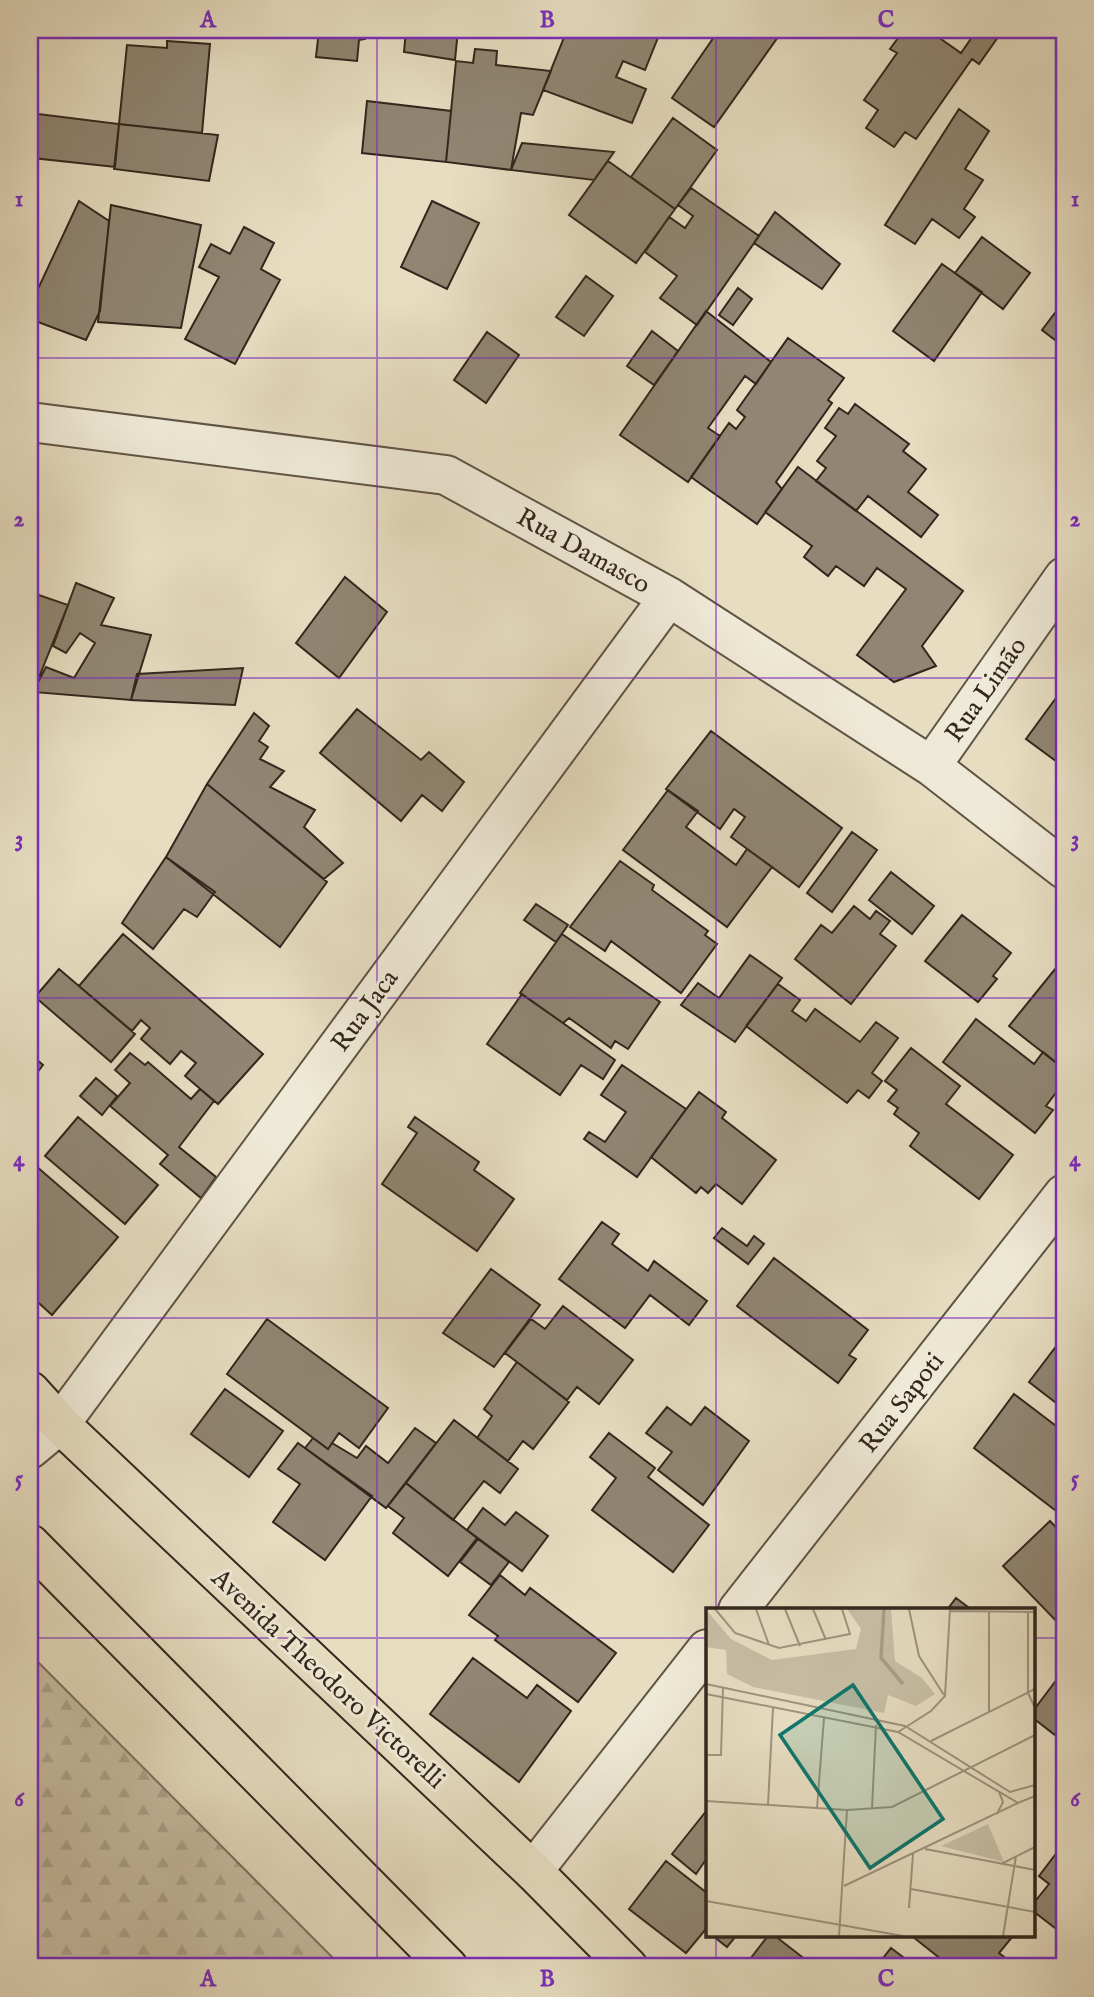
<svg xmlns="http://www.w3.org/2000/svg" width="1094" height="1997" font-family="'IM FELL English',serif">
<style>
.forest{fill:url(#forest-firs);stroke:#7d7262;stroke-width:2}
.building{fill:#908673;stroke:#32261d;stroke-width:2}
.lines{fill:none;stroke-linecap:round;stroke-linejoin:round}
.minor-casing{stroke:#5f5446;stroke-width:42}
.major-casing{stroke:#32261d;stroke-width:42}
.minor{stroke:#efead7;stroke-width:38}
.major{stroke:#e7dec2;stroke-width:38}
.grid{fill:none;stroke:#7b2cbf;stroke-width:2;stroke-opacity:0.55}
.labels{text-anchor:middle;stroke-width:6;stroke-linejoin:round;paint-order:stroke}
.street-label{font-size:26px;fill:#32261d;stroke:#efead7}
.inset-river{fill:none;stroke:#a99f8a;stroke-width:3.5}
.inset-road{fill:none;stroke:#9f9480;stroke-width:2}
.view{fill:#0f766e;fill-opacity:0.15;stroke:#0f766e;stroke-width:3.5}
.inset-edge{fill:none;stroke:#32261d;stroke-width:3.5}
.neatline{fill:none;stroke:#7b2cbf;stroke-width:2.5}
.grid-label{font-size:23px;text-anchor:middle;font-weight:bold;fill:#7b2cbf}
</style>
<defs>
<pattern id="forest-firs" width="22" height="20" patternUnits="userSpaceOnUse" patternTransform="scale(1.75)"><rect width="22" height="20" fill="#c8bfa6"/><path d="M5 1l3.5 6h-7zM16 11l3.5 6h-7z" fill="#aca48e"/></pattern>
</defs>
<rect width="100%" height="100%" fill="#e7dec2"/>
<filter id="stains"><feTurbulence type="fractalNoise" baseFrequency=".00286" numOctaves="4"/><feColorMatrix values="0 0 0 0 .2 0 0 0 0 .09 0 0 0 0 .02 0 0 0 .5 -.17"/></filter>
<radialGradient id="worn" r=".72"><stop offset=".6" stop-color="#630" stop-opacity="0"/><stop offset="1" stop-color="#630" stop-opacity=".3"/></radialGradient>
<path class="forest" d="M30,1654L342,1967H30Z"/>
<path class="building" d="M319,30H366L365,39L359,40L357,61L316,57Z
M406,30H458L455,60L404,52Z
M567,30H661L645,70L623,61L616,77L646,89L632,123L543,90Z
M711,30H783L714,127L672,98L716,34Z
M904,30H928L961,53L977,30H1003L979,64L972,59L916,139L905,132L894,147L866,128L878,110L864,100L897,53L890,49Z
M167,41L210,44L202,133L119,124L127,45L167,48Z
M475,49L497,51L496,65L551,71L533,115L521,113L511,170L446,162L456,61L473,63Z
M367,101L451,111L446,162L362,153Z
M959,109L989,131L965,169L983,180L964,209L975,217L959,238L932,219L915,244L885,225Z
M30,113L38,114L32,172H30Z
M38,114L119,124L115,167L33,158Z
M673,118L717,150L675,209L631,177Z
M119,124L218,135L209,181L114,169Z
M522,143L614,152L594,180L511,170Z
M608,161L675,209L636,263L569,215Z
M691,188L759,236L697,325L660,298L677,276L645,252L669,217L685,228L693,216L678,205Z
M79,201L109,221L100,311L86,340L30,319V306Z
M432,201L479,223L447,289L401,267Z
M111,205L201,225L181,328L98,322Z
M775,212L840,264L822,289L754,243Z
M244,227L274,243L261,269L280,280L235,364L185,339L219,277L199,267L211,244L230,254Z
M982,237L1030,273L1003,309L955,273Z
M942,264L982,292L934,361L893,331Z
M586,276L613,296L584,336L556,317Z
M738,288L752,299L733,325L719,315Z
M1064,301V347L1042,330Z
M706,311L771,362L756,384L745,376L708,428L720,436L688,482L620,435Z
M652,331L678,351L654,385L627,366Z
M487,332L519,355L486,403L454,380Z
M788,338L844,378L828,400L832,403L776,482L782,489L757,524L691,477L729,423L736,429L745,417L737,410Z
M855,404L909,444L903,451L926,469L908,492L938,515L921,537L868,496L856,511L816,481L826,468L817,461L836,436L825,428L839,408L848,414Z
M798,467L963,591L922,646L936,666L894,682L857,655L906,589L877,568L864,586L836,566L828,576L804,557L812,546L765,512Z
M345,577L387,612L339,678L296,643Z
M76,583L114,598L101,625L151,635L131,700L33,692L46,667L74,678L95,643L80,633L66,653L53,646Z
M30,592L68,605L33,692H30Z
M243,668L235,705L131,700L137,674Z
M1064,687V767L1026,739Z
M357,709L421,760L429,752L464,782L442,811L422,795L401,821L320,753Z
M254,713L269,726L259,741L268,747L260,759L284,771L270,787L315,810L304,827L343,863L324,879L207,784Z
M711,731L842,828L799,887L731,837L745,817L734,809L720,829L666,789Z
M207,784L327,882L280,947L166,857Z
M668,790L698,811L686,827L736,865L747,849L772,867L727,927L623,850Z
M852,832L877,850L832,912L807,893Z
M166,857L215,892L197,917L184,909L153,949L122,923Z
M620,861L654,885L652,890L708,931L705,935L717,944L681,993L611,941L605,951L570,927Z
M891,872L934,906L912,934L869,900Z
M536,904L568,925L556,942L524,920Z
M854,906L870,919L876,911L890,921L880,934L896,946L851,1004L795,959L821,925L832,933Z
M962,915L1011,953L993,976L997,979L978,1002L925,961Z
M123,934L263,1054L218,1104L185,1076L196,1063L181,1051L170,1064L141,1039L150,1028L141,1020L132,1031L79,986Z
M562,934L660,1002L628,1049L615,1041L611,1048L569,1018L563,1023L520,993Z
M750,955L782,978L735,1042L681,1005L698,983L719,998Z
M1056,968L1064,974V1069L1009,1026Z
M59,969L135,1034L111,1062L35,997Z
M778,984L800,1000L792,1011L806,1021L815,1009L860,1042L876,1022L898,1038L872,1073L882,1081L869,1098L858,1090L847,1103L746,1026Z
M522,994L615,1060L603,1079L581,1065L560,1095L487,1044Z
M976,1019L1034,1064L1043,1052L1064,1069V1082L1046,1106L1053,1110L1035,1133L943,1062Z
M911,1048L960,1086L946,1104L1013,1155L979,1199L910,1146L919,1133L894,1114L898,1108L888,1101L897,1090L885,1081Z
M130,1053L145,1065L148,1062L191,1099L200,1089L214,1101L179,1147L216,1177L201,1198L160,1164L168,1155L110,1106L130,1083L115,1070Z
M30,1054L43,1065L30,1082Z
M622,1065L686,1109L637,1177L584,1139L589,1132L605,1142L626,1112L601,1095Z
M96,1078L117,1096L102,1115L80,1096Z
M699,1092L726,1112L722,1118L776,1160L742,1204L716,1184L708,1193L701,1187L696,1193L651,1157Z
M78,1117L158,1185L125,1224L45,1156Z
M415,1117L479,1162L474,1170L514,1199L477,1251L382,1184L417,1133L408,1127Z
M36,1166L118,1237L52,1315L30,1295V1262L34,1258L30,1254V1173Z
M602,1222L619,1234L612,1244L648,1271L654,1261L707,1301L689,1325L650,1295L625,1328L559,1279Z
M722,1228L747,1246L754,1236L764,1244L748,1264L714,1238Z
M774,1258L868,1330L849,1355L856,1359L838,1383L737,1306Z
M491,1269L540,1305L494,1367L443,1333Z
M563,1306L633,1360L599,1404L577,1387L567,1400L505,1353L531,1319L545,1329Z
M267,1319L388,1408L359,1448L339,1433L328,1449L227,1374Z
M1064,1336V1409L1029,1382Z
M517,1362L569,1402L533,1449L523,1441L508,1461L477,1438L492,1416L484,1409Z
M225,1389L283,1431L249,1477L191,1434Z
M1014,1394L1064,1432V1517L974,1448Z
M667,1407L691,1425L705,1407L749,1441L703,1505L658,1470L672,1452L646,1433Z
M454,1420L518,1469L500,1493L484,1481L453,1520L406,1483Z
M415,1428L436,1443L386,1508L305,1448L313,1438L328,1449L332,1443L357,1458L366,1446L388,1463Z
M609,1433L655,1468L648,1477L709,1525L673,1572L592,1510L616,1478L590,1457Z
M298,1443L372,1496L325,1560L273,1522L300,1484L278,1469Z
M406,1483L477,1538L448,1576L393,1533L404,1518L388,1506Z
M483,1508L505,1525L516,1512L548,1536L522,1571L467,1530Z
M1050,1521L1064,1536V1629L1003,1566Z
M478,1539L509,1562L491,1585L460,1562Z
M500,1575L525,1595L530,1588L616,1653L578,1702L495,1640L498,1636L469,1615Z
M956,1598L972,1610H947Z
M473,1658L527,1698L537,1685L571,1711L519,1782L430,1714Z
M1064,1670V1724L1055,1735L1033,1718V1711Z
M707,1810V1858L696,1874L672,1854Z
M1061,1847L1064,1849V1935L1033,1911V1904L1049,1884L1039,1876Z
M666,1861L707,1893V1932L705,1930L686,1953L629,1909Z
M713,1936H736L727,1947Z
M766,1936H775L815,1967H744L767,1937Z
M914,1936H1013L999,1953L1004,1957L996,1967H951L913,1937Z
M891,1948L915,1966L914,1967H876Z"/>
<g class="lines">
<g class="minor-casing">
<path id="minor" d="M30,422L446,475L669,597L931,766L1064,869
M931,766L1064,577
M30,1449L60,1424L669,597
M738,1610L1064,1194
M533,1871L707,1649"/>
</g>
<g class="major-casing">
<path id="major" d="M30,1391L60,1424L533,1871L628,1967
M30,1544L448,1967"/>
</g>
<use href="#minor" class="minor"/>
<use href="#major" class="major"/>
</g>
<path class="grid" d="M377,30V1967M716,30V1610M30,358H1064M30,678H1064M30,998H1064M30,1318H1064M30,1638H707M1033,1638H1064M716,1936V1967"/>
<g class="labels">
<g class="street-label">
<text transform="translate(584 550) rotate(29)" y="9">Rua Damasco</text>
<text transform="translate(985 689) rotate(-55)" y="9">Rua Limão</text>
<text transform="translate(364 1010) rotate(-54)" y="9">Rua Jaca</text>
<text transform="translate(901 1402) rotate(-52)" y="9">Rua Sapoti</text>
<text transform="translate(329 1678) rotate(43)" y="9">Avenida Theodoro Victorelli</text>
</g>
</g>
<g transform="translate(706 1608)">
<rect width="329" height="329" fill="#e7dec2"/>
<path d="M282,216L298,254L235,238Z" fill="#c8bfa6"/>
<path d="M141,1H185L189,53L216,70L229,86L210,98L182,87L178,105L47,79L21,66L20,42L0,39L2,4L25,31L66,52L150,41L155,21Z" fill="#c8bfa6"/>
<path class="inset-river" d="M178,1L175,50L197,76"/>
<path class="inset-road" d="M9,1L29,25L73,40L144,26L136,1M50,1L63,37M79,1L94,38M107,1L120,32M203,1L213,48L238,87M244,3L329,4M322,4V85L329,100M0,76L199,118L304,184L329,177M0,86L192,124L312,195L329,188M283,104V3M192,124L225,103L239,88L244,1M225,133L329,81M0,147H15L17,79M0,193L141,202L186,199L329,127M62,197L67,100M111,200L118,110M166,201L170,117M291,206L297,194L293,184M219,241L329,262M295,256L329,239M138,278L312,195M205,281L329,304M0,293L197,328M203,300L207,246M133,328L141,202M297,328L310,248"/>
<path class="view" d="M147,77L237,211L164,260L74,127Z"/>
<rect width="329" height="329" class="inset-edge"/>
</g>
<rect width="1094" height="1997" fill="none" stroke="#e7dec2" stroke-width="77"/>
<rect x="38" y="38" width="1018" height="1920" class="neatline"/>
<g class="grid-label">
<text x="208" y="27">A</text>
<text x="547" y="27">B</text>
<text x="886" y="27">C</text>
<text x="19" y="206">1</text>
<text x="1075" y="206">1</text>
<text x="19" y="526">2</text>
<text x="1075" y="526">2</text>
<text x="19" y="846">3</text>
<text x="1075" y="846">3</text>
<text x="19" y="1166">4</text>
<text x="1075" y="1166">4</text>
<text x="19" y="1486">5</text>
<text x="1075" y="1486">5</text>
<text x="19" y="1806">6</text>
<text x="1075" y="1806">6</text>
<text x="208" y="1986">A</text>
<text x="547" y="1986">B</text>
<text x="886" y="1986">C</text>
</g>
<rect width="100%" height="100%" filter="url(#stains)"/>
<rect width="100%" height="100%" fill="url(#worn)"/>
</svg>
